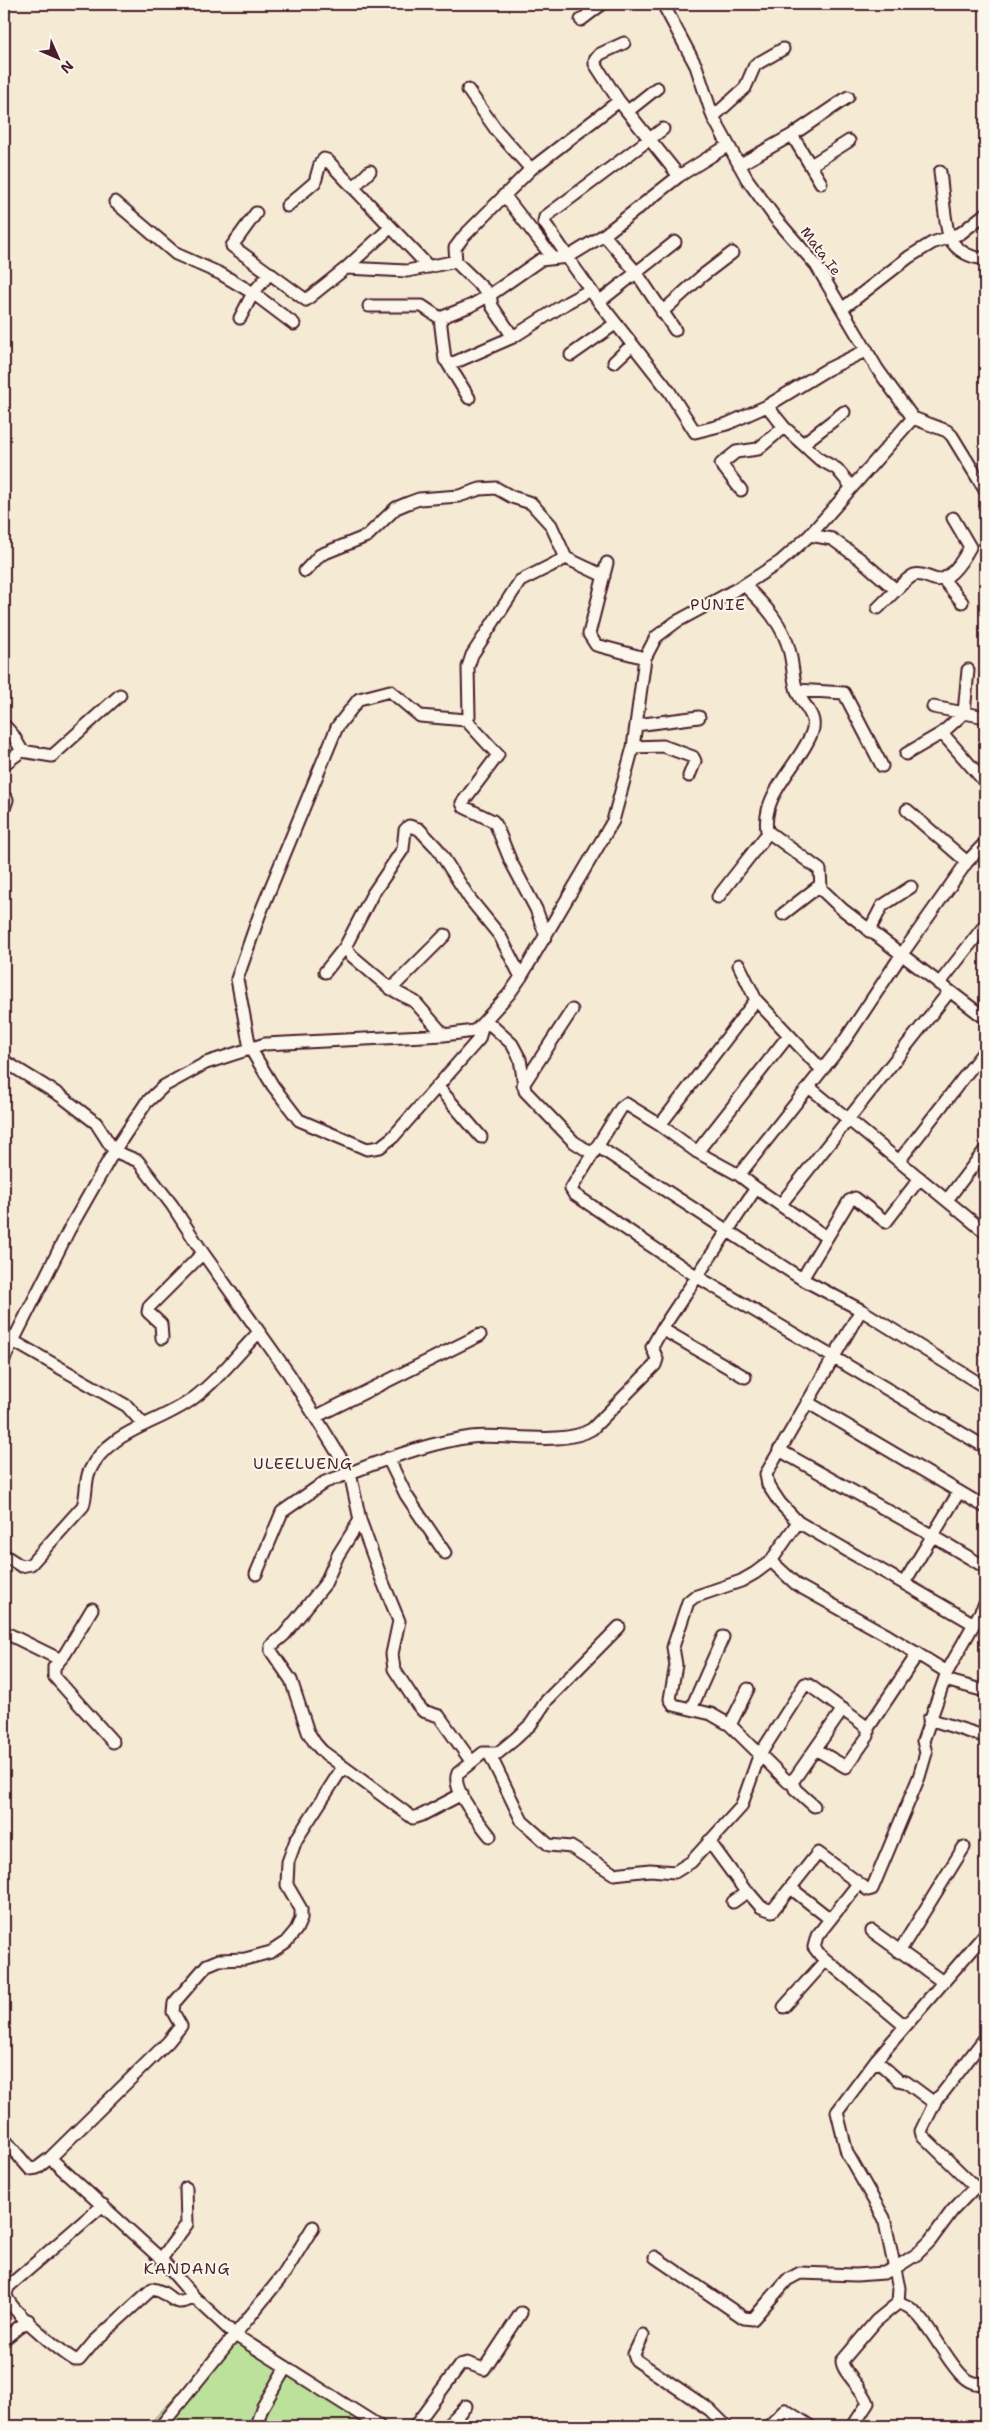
<svg xmlns="http://www.w3.org/2000/svg" width="989" height="2430" font-family="'Shantell Sans',sans-serif">
<style>
.green{fill:#bce19b;stroke:#838063}
.lines{fill:none;stroke-linecap:round;stroke-linejoin:round}
.minor-casing{stroke:#4a1f2b;stroke-width:15}
.minor{stroke:#fbf7ec;stroke-width:11}
.labels{text-anchor:middle;stroke-width:4;stroke-linejoin:round;paint-order:stroke}
.street-label{font-size:14px;fill:#4a1f2b;stroke:#fbf7ec}
.quarter-label{font-size:16px;letter-spacing:1px;fill:#4a1f2b;stroke:#fbf7ec}
</style>
<rect width="100%" height="100%" fill="#f5ead4"/>
<filter id="ink" filterUnits="userSpaceOnUse"><feTurbulence type="fractalNoise" baseFrequency=".02" numOctaves="2"/><feDisplacementMap in="SourceGraphic" scale="10" xChannelSelector="R" yChannelSelector="G"/><feConvolveMatrix kernelMatrix="1 2 1 2 8 2 1 2 1" color-interpolation-filters="sRGB"/></filter>
<g filter="url(#ink)">
<path class="green" d="M235,2335L371,2426H147Z"/>
<g class="lines">
<g class="minor-casing">
<path id="minor" d="M663,4L696,66L713,117L747,179L776,219L816,265L878,370L913,418L947,431L952,436L985,490
M581,20L602,4
M624,43L600,54L595,60V64L619,101L679,176
M468,90L497,131L531,169L619,101
M628,111L657,88
M713,117L745,88L755,65L783,49
M792,135L821,183
M739,165L792,135L848,97
M811,165L849,141
M940,172C942,185 945,229 950,238C956,251 972,259 985,258
M353,188L370,171
M504,195L553,258
M115,202L176,254L221,274L253,293L294,324
M287,206L315,182L320,164L324,159L327,160L429,267
M256,213L232,246L306,300L346,268L407,271L452,262H456L490,295L540,260L568,257L604,235L679,176L727,146
M604,235L636,272L675,330
M567,257L599,302L669,391L695,432L727,424L767,406
M568,257L544,222L545,217L663,129
M456,262L455,248L464,236L531,169
M346,268L391,227
M599,302L675,242
M369,306H422L440,318L470,306L490,295L492,306L513,337L568,302L590,290
M842,309L909,257L932,243L961,233L985,214
M662,312L702,276L732,253
M240,318L253,293L270,273
M440,318L445,360L451,364L513,337
M571,355L615,324
M447,362L469,398
M614,362L632,345
M804,443L844,412
M851,486L837,469L819,459L784,427L767,406L826,370L867,350
M741,490L721,464L736,452L758,449L784,427
M810,535L832,539L860,559L896,590C901,585 908,578 914,575C922,573 927,577 934,579C949,584 964,558 970,547L953,518
M607,563L589,634L596,645L645,658
M305,571L320,555L367,536L396,508L408,503L419,499L459,496L480,489L496,488L512,497L531,503L551,525L566,558
M943,579L962,602
M744,585C764,604 784,625 790,653C793,666 793,679 797,691C802,705 818,715 812,732C800,765 761,793 767,831L820,870L821,889L842,909L985,1018
M878,608L896,590
M797,690L844,693L882,766
M933,707L985,717
M466,720L498,755L462,803L464,807L493,821L496,825L511,862L536,909L546,936
M4,725L13,735L22,751
M636,725L699,717
M942,733L985,782
M633,747L663,746L693,757L695,761L689,776
M906,754L942,733L964,713L968,670
M4,764L22,751L52,756L120,695
M4,796L7,800L4,809
M907,810L967,862
M718,897L768,833
M783,914L819,886
M869,931L882,906L911,887
M739,965L756,1000L821,1069
M325,972L345,947
M939,984L985,925
M391,989L445,935
M479,1027L490,1024L512,1044L520,1059L525,1091L574,1142L593,1154
M474,1031L481,1032L479,1039L393,1137L380,1147L367,1149L299,1120L273,1086L250,1048L237,979L259,916L337,727L359,699L390,691L420,716L466,720L469,716L468,667L472,655L520,581L566,558L604,576
M444,1035L415,1002L391,989L352,956L345,947L372,895L403,849L405,830L409,826L419,829L437,848L470,899L500,936L521,977
M4,1061L61,1096L96,1123L114,1151L138,1161L172,1205L203,1253L289,1374L350,1473C385,1459 433,1442 471,1437C505,1433 563,1447 592,1429L655,1365L657,1359L652,1347L662,1329L756,1188L739,1175L841,1046L902,954L967,862L985,843
M523,1085L572,1010
M438,1087L481,1137
M809,1087L985,1232
M660,1125L756,1000
M597,1146L802,1279L861,1310L985,1387
M697,1152L789,1035
M899,1161L985,1050
M739,1175L697,1152L660,1125L626,1104L621,1108L571,1189L574,1194L696,1276L985,1447
M756,1188L826,1237
M947,1200L985,1150
M781,1204L949,992
M802,1279L849,1201L855,1198L886,1222L920,1178
M861,1310L766,1474L768,1485L780,1503L798,1522L974,1624
M662,1329L745,1377
M4,1332L13,1341L127,1406L143,1424
M162,1338L161,1324L148,1312L149,1307L203,1253
M4,1359L69,1230L114,1151L146,1103L164,1086L206,1063L265,1044L444,1035L474,1031L479,1027L509,994L521,977L613,821L633,747L645,658L656,637L676,622L744,585L780,562L810,535L913,418
M807,1402L985,1507
M317,1416L480,1335
M779,1450L933,1536L985,1567
M388,1458L406,1495L445,1553
M360,1520L338,1555L325,1584L284,1635L271,1646V1651L291,1680L308,1732L315,1743L322,1751L413,1818L422,1815L462,1794
M798,1522L771,1561L755,1573L741,1581L694,1597L688,1602L673,1647L676,1665L670,1699L674,1705L711,1714L730,1725L788,1782L795,1778L843,1709
M4,1555L21,1566L31,1564L83,1506C87,1495 85,1482 89,1472C107,1431 158,1424 191,1400C215,1383 238,1354 259,1332
M771,1561L797,1585L885,1634L947,1672L985,1604
M256,1574L282,1512L325,1482L350,1473L360,1520L382,1580L399,1621L392,1654L394,1669L417,1704L423,1711L439,1716L471,1761
M904,1583L959,1492
M92,1609L65,1654L54,1667V1676L113,1742
M4,1632L59,1659
M945,1680L985,1691
M691,1709L723,1637
M929,1719L980,1735
M730,1725L748,1689
M815,1749L846,1767L868,1736V1728
M489,1753L522,1821L549,1845L571,1847L614,1874L650,1870L675,1872L691,1862L741,1807L759,1756L805,1684L809,1685L868,1728L918,1653
M792,1781L795,1789L814,1806
M490,1836C480,1823 450,1789 458,1773L483,1753H498L515,1739L531,1724L547,1700L619,1627
M709,1841L747,1893
M858,1884L817,1936L814,1947L820,1955L905,2026
M792,1889L830,1919
M733,1902L744,1894L749,1893L761,1907L772,1911L818,1853L868,1890L872,1889L919,1777L926,1753L923,1741L947,1672
M872,1931L943,1982
M899,1952L964,1847
M784,2007L826,1960
M876,2060L898,2080L906,2082L933,2102L942,2094L985,2038
M935,2102L921,2131L922,2135L975,2187
M4,2139L30,2169L37,2168L50,2158L168,2042L181,2026L173,2012L174,2003L207,1965L219,1960L245,1959L271,1952L286,1942L296,1930L301,1919V1909L287,1885L288,1862L296,1840L343,1767
M50,2158L161,2259L194,2297L235,2335L379,2426
M103,2205L9,2286C7,2290 5,2294 7,2298C13,2312 60,2351 75,2360H79L94,2342L152,2289C172,2291 171,2311 194,2297
M655,2257L744,2318L753,2319L787,2280L800,2273L856,2275L884,2273L895,2268L917,2254L930,2241L952,2211L975,2187H985
M161,2259L187,2224L186,2188
M898,2303L899,2288L884,2218L847,2153L837,2112L876,2060L985,1934
M643,2335L634,2354L636,2360L710,2410L726,2426
M4,2339L28,2320
M161,2426L284,2274L313,2227
M256,2426L262,2408L286,2367
M415,2426L460,2365L467,2363L484,2369L521,2313
M447,2426L466,2406
M769,2426L785,2410L810,2426
M853,2426L868,2403C863,2388 842,2372 842,2361L876,2321L898,2303C932,2307 953,2396 985,2382"/>
</g>
<use href="#minor" class="minor"/>
</g>
</g>
<g class="labels">
<g class="street-label">
<text transform="translate(821 251) rotate(53)" y="5">Mata Ie</text>
</g>
<g class="quarter-label">
<text x="718" y="610">PUNIE</text>
<text x="303" y="1469">ULEELUENG</text>
<text x="187" y="2274">KANDANG</text>
</g>
</g>
<rect width="989" height="2430" fill="none" stroke="#fbf7ec" stroke-width="20"/>
<rect x="10" y="10" width="969" height="2410" fill="none" stroke="#4a1f2b" stroke-width="2" filter="url(#ink)"/>
<g transform="translate(58 58) rotate(135)" stroke="#fbf7ec" stroke-width="4" paint-order="stroke">
<path d="M0-4L9 19L0 12L-9 19Z" fill="#4a1f2b"/>
<text y="-8" font-size="14" font-weight="bold" text-anchor="middle" fill="#4a1f2b">N</text>
</g>
</svg>
